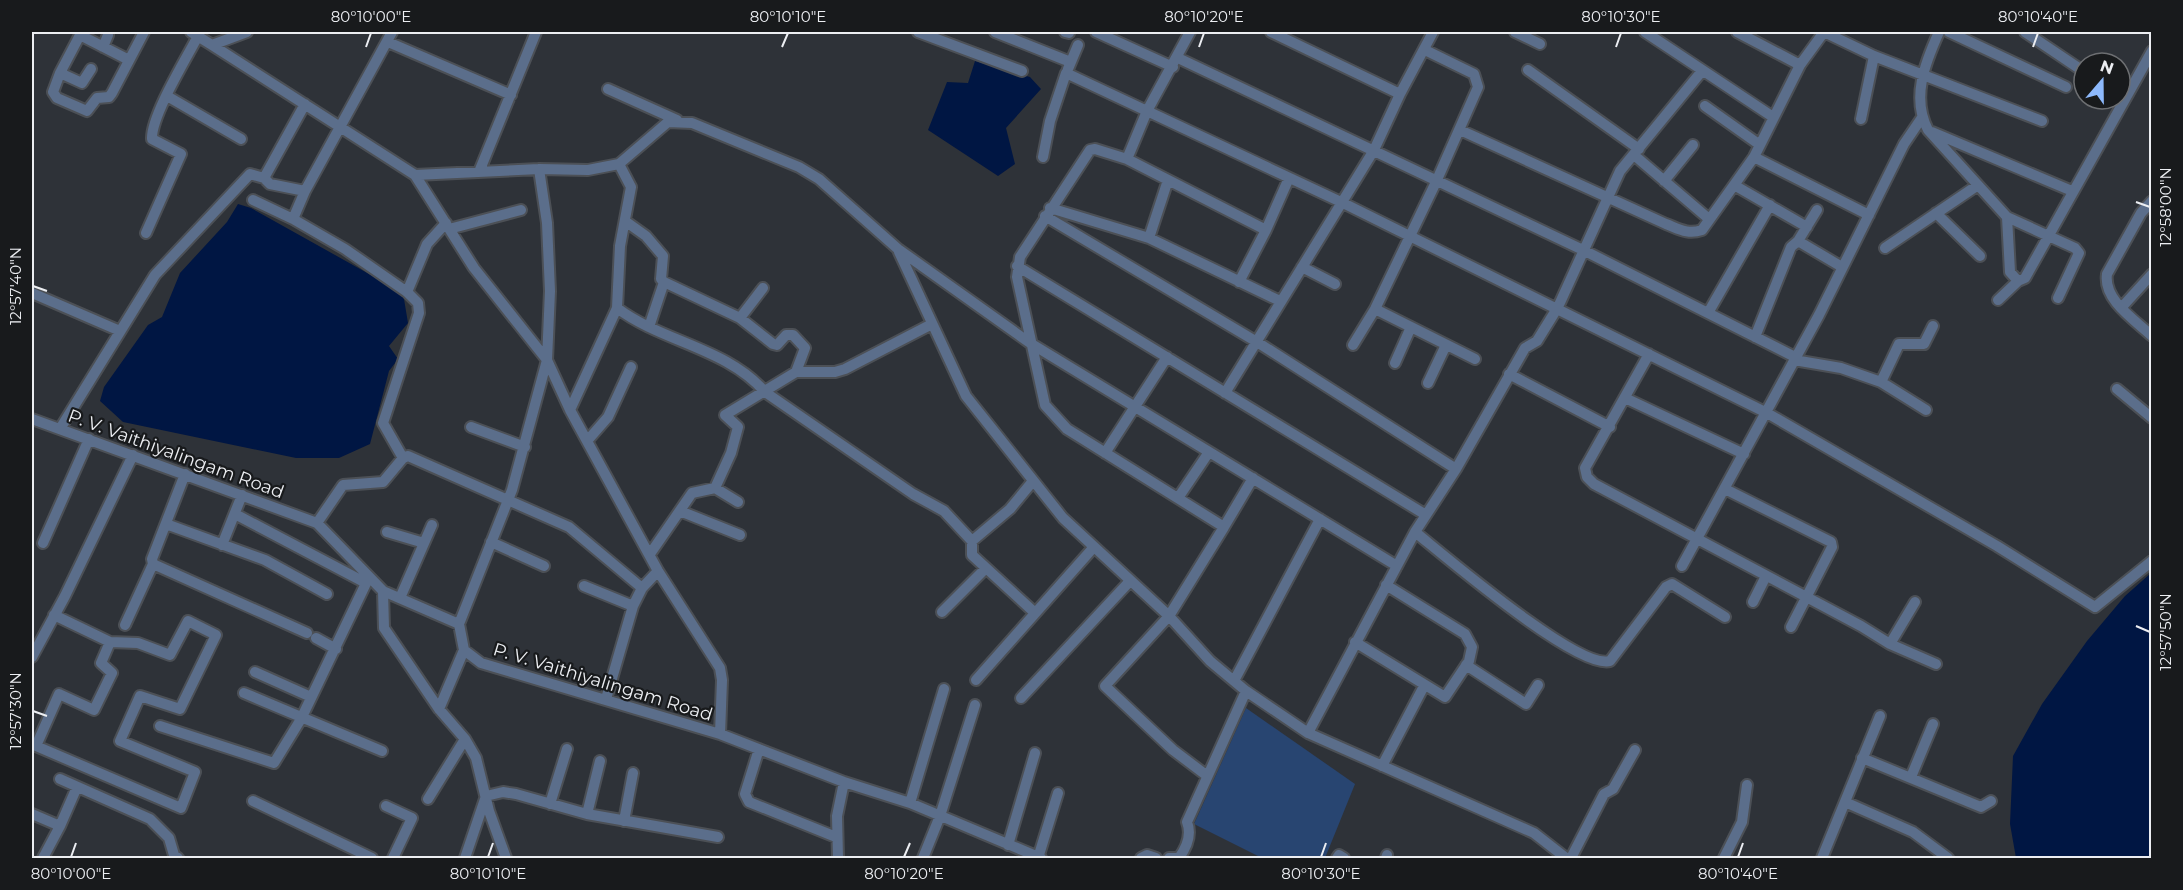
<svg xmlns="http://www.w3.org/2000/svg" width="2183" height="890" font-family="Montserrat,sans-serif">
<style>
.green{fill:#284571}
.water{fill:#001643}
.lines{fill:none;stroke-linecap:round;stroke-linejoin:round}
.minor-casing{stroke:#4c5056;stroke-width:14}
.minor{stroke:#5b6e8b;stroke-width:10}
.ticks{fill:none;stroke:#eceef2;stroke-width:2}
.labels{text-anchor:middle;stroke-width:4.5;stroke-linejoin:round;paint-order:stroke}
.street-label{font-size:18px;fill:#eceef2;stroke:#181a1c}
.neatline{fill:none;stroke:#eceef2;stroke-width:2}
.ticks-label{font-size:15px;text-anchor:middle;fill:#eceef2}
</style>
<rect width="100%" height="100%" fill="#2e3238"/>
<path class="green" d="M1246,708L1355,784L1325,858H1262L1194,824Z"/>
<path class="water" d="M975,61L1030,77L1041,89L1006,128L1015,164L998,176L928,130L947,82L968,83Z
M238,204L251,208L403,293L408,323L389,346L398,359L389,371L370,444L339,458H296L123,422L100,401L104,387L148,325L162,317L180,273L227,222Z
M2151,573V858H2016L2010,824L2013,756L2042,704L2087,641L2125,596Z"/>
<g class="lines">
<g class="minor-casing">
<path id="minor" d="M82,32L80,35L129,60
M191,32L212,45L247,32
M392,32L305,191L293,219L345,249L407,292L418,303L419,313L383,423L403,458
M918,32L1022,71
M995,32L1068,61L1070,64
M1065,32L1069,33
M1096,32L1173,67
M1515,32L1540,44
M1645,32L1773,117
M1737,32L1800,65
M1824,32L1874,56L2042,121
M1939,32C1925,63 1911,98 1928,130L2007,217L2010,272L2018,281L2025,278L2152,51
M1949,32L2066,87
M2025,32L2077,67
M80,35L60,73L82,83L91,69
M388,42L511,95
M212,45L415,175L474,268L547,360L570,410L658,571L720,668L722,680L720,734
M103,47L108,35
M1178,58L1583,250L1795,357
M1068,69L1078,45
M1528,70L1639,149
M60,73L53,92L57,98L87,111L97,98L109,97L112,93L144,32
M608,89L677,120
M1400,94L1433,32
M167,96L241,139
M305,104L264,178L270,184L305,191
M1705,106L1760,145
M1861,119L1874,56
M1460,130L1666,224C1679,229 1688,235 1702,230L1754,157L1800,65L1824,32
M1932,132L2072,191
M1634,155L1709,219
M1043,157L1050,121L1066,73L1341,202L1767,413L1997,546L2095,607L2152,561
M1754,157L1869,215
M1127,159L1147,111L1190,32
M619,164L631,187L620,246L617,308C662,342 727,348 765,392L913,494L944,511L972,541L1010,509L1033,481
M479,172L536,32
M415,175L539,169L588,170L619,164L668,122L692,123L799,167L819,179L898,249L1030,343L1397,566
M1664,181L1693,145
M1734,185L1807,227
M253,200L293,219
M2152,201L2141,213L2107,274C2103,300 2135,320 2152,336
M1050,208L1149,238L1280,301
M1936,213L1980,256
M1045,216L1257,342L1456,469
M2007,217L2075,248L2079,253L2058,298
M625,221L646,236L663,256L661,279L664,282L649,327
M449,229L521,210
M146,233L181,154L152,139C151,116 186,59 198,36
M1149,238L1168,180
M1798,241L1817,210
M1885,248L1978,185
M899,252L966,396L1063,518L1169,616L1210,661L1246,691L1308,733L1534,833L1566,858
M1017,266L1426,515
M1302,267L1335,284
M664,282L740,318L773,344L777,345L786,335H793L805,348L796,372
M1239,282L1266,230
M407,292L427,244L446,223
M32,293L120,331
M1998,300L2018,281
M2122,307L2152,274
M1375,309L1475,359
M1708,313L1770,205
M740,318L763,288
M1755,337L1791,247L1798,241L1842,267
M1353,345L1375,309L1436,182L1478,87L1474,74L1425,50
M1649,354L1585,468L1587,477L1594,484L1861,626L1890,644L1936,664
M1794,360L1841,368L1881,382L1899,344H1924L1933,326
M1395,363L1411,327
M1509,374L1610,427
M1881,382L1926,410
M1428,383L1446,345
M2117,389L2152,418
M1225,393L1374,150L1400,94L1271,32
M1625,398L1744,454
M570,410L617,308
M32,419L317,523L383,591L459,624L464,650L481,663L720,734L844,782L910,803L1041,858
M471,427L525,447
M60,429L155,275L250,174L264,178
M587,441L608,417L631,367
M1105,453L1167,357
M715,488L731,453L738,427L725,415L796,372H835L845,369L932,324
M1725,489L1831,542L1832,547L1791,627
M1178,498L1209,452
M680,511L740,535
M235,514L366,583
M317,523L343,485L383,482L403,458L408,456L569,527L642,588
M166,524L265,560L327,594
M1224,527L1253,478
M387,532L424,543
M1415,532C1445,556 1578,670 1610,661L1666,587L1672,584L1725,617
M972,541V555L1034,612
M491,542L544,566
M43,543L89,439
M222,545L242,495
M650,554L692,493L715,488L738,502
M153,564L307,633
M1682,566L1819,315L1904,144L1921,119
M584,586L633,606
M383,591L384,628L439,709L465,739L476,758L489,811L506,858
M400,598L432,525
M1753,602L1766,576
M942,612L986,568
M54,615L110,642L138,643L170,655L188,621L216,635L180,709L140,696L120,741L195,772L181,808L36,746L59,694L94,710L112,673L101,663L110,642
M459,624L512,490L547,360L550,291L547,223L539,169
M125,625L153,564L152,559L185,474
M316,638L336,649
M1355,642L1445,697L1469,661L1472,647L1465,634L1386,585
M1890,644L1915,602
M32,657L65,596L133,455
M1466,665L1526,704L1538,685
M255,672L311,697
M1235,679L1320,519
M976,680L1093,548
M244,693L382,751
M1021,698L1130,581
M606,699L633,606L642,588L658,571
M439,709L464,650
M160,726L274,763L301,719L369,577
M1308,733L1415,532L1456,469L1525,348L1537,341L1558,307L1620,171L1702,71
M759,749L745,794L749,802L836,837
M1862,758L1981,807L1991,801
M1382,766L1424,686
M1206,775L1173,750L1105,686L1169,616L1224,527L1067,429L1045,405L1017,277L1020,257L1090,150L1095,149L1127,159L1266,230L1289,178
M1911,777L1933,724
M60,779L150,819L169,838L174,855L178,858
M428,799L465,739
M253,801L372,858
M1845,802L1913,832L1948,858
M910,803L944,689
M550,804L567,749
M386,806L412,818L393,858
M32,814L60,826
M587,814L600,761
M624,821L633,773
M1008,845L1035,753
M43,858L60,826L77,787
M465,858L486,796L503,792L516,794L587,814L718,837
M838,858L837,816L844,782
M923,858L940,816L975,705
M1038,858L1058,793
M1141,858L1147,855L1156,858
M1169,858H1179C1187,847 1192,835 1187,822L1246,691
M1337,858L1339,855L1344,858
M1386,858L1387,855
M1571,858L1604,794L1613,789L1635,750
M1724,858L1742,822L1747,785
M1822,858L1880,716"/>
</g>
<use href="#minor" class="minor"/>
</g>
<path class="ticks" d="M366,47L371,33M782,47L788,33M1199,47L1204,33M1616,47L1621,33M2033,47L2038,33M2136,202L2150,207M33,286L47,291M2136,626L2150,632M33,711L47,716M71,857L76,843M488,857L493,843M904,857L910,843M1321,857L1326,843M1738,857L1743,843"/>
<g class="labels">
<g class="street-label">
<text transform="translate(176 454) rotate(20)" y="6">P. V. Vaithiyalingam Road</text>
<text transform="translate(603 682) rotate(17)" y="6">P. V. Vaithiyalingam Road</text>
</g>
</g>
<rect width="2183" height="890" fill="none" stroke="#181a1c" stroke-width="66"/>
<g transform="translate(2102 81) rotate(20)"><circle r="28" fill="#181a1c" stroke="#6d6f72" stroke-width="1.5"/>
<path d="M0-4.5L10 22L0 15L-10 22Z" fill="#8db9fc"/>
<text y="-9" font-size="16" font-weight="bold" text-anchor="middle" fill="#eceef2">N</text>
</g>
<rect x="33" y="33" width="2117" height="824" class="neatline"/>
<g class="ticks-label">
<text x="371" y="22">80°10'00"E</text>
<text x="788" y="22">80°10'10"E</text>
<text x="1204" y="22">80°10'20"E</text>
<text x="1621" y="22">80°10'30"E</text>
<text x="2038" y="22">80°10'40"E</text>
<text transform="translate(2166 207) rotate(-90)" y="5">12°58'00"N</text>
<text transform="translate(16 286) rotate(-90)" y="5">12°57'40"N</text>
<text transform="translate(2166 632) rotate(-90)" y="5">12°57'50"N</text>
<text transform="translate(16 711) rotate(-90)" y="5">12°57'30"N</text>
<text x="71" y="879">80°10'00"E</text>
<text x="488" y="879">80°10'10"E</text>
<text x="904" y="879">80°10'20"E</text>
<text x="1321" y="879">80°10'30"E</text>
<text x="1738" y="879">80°10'40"E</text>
</g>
</svg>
